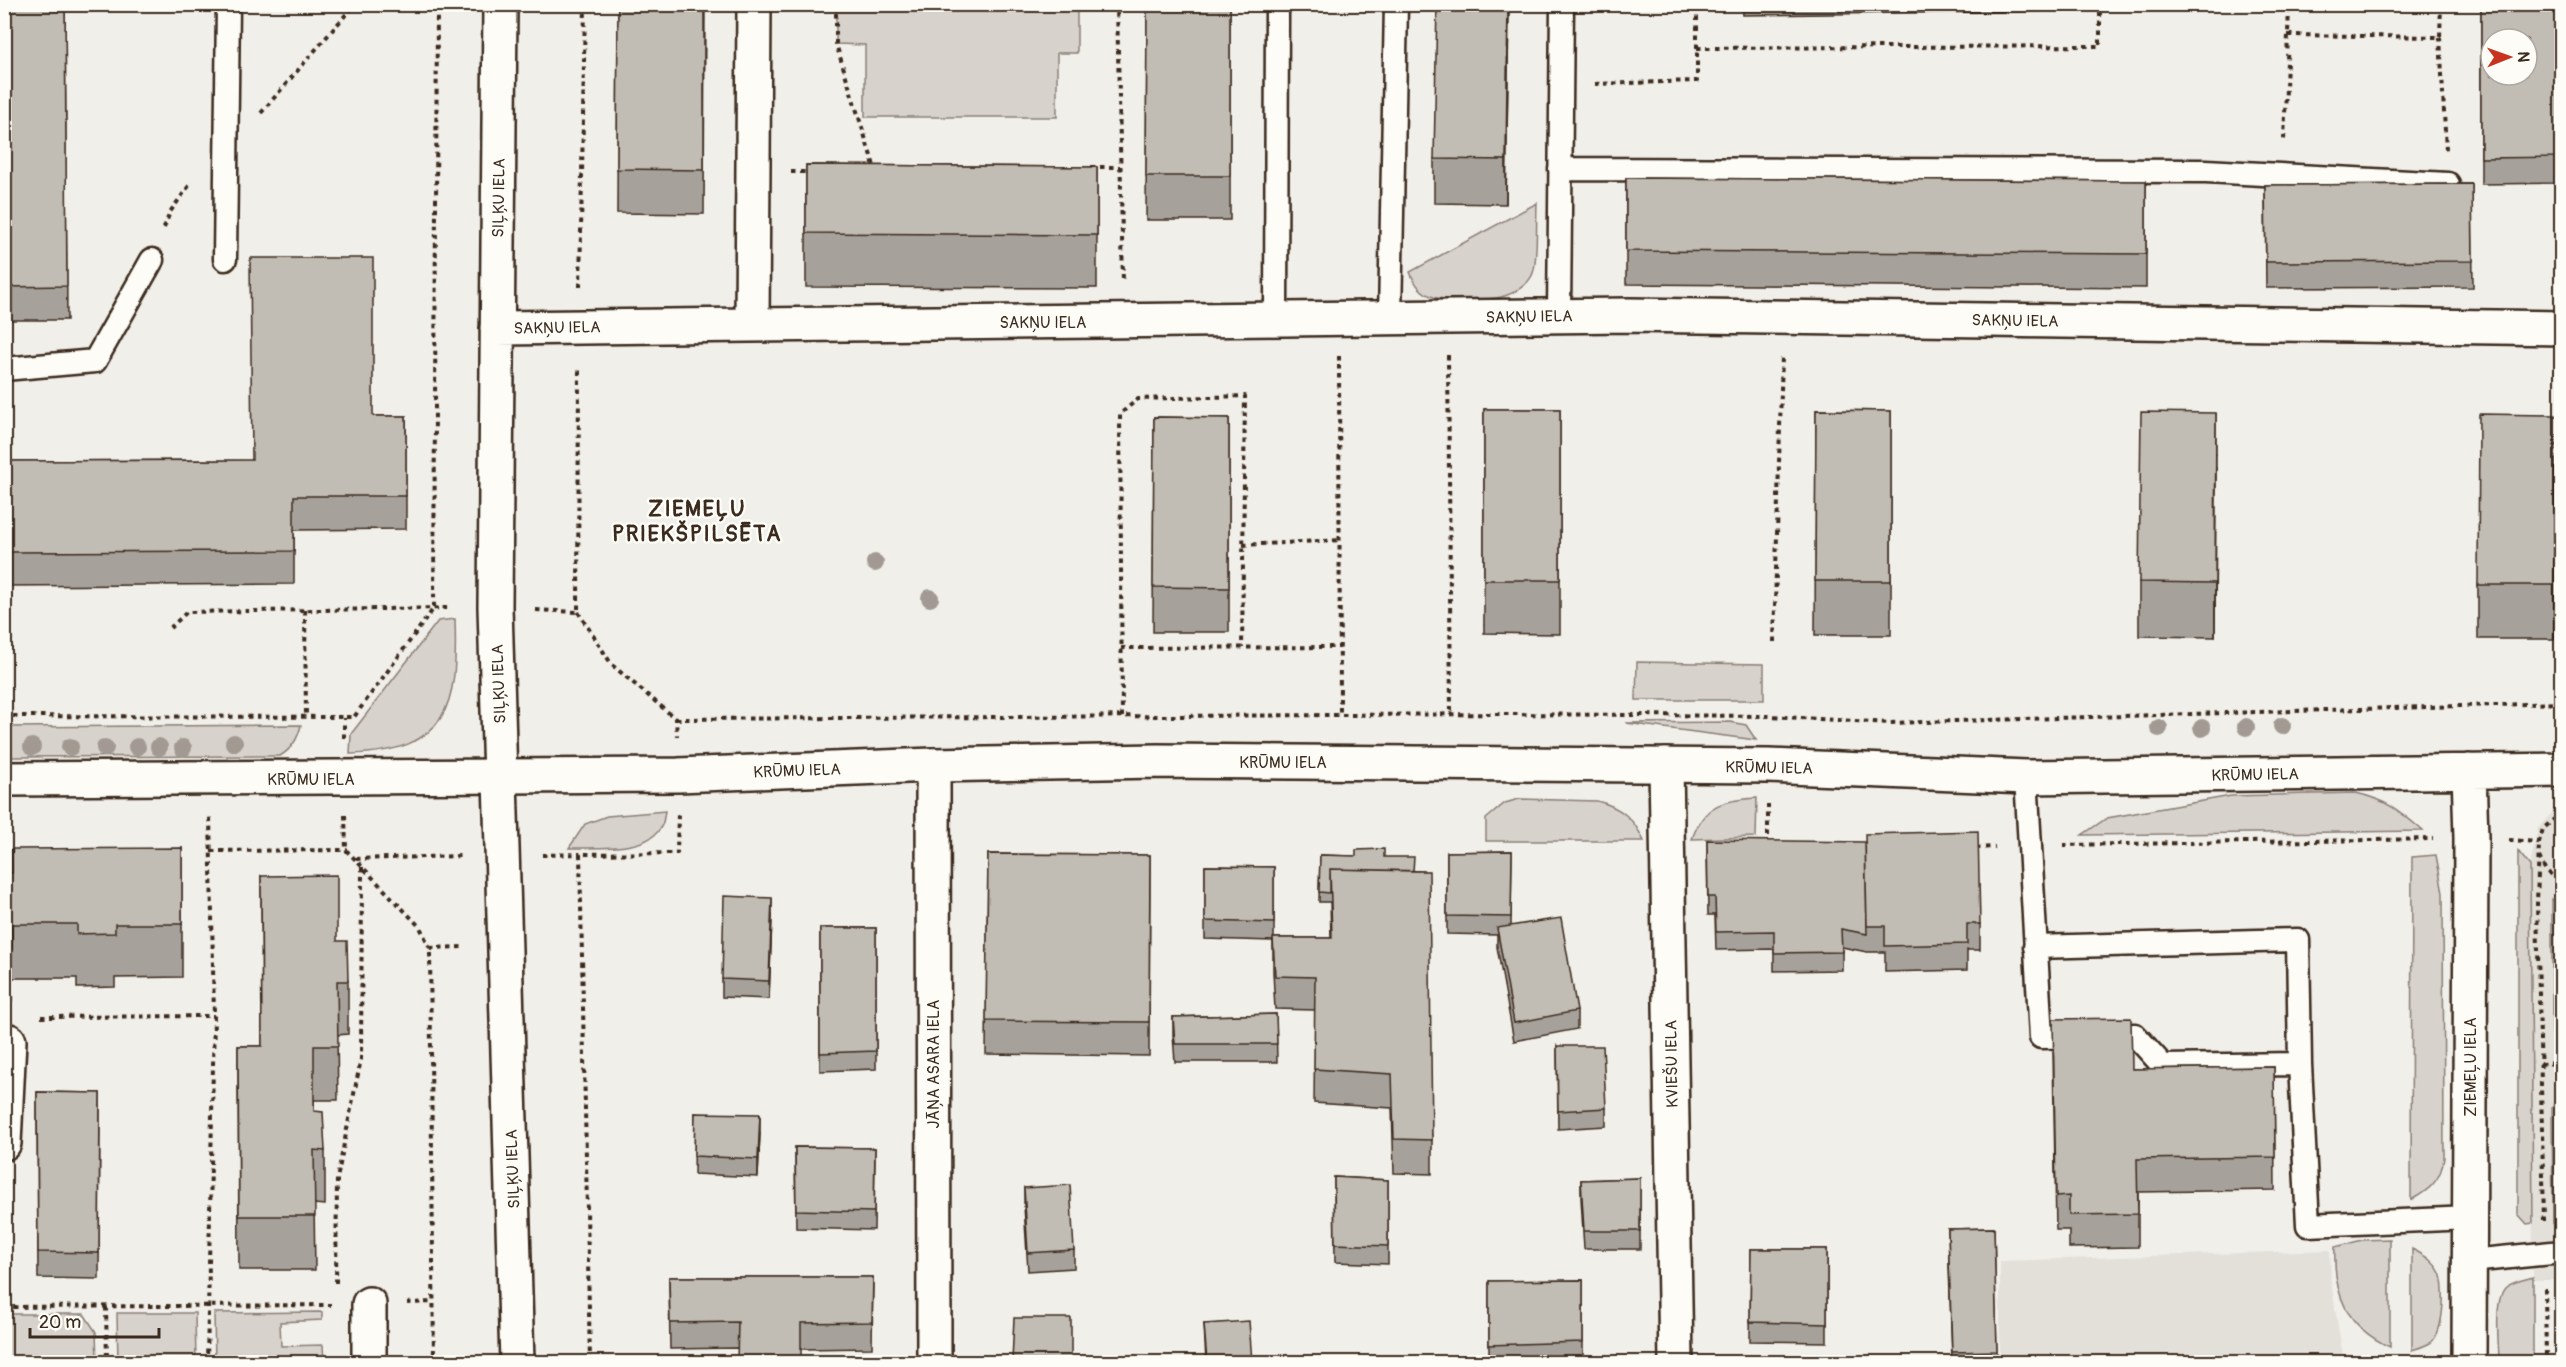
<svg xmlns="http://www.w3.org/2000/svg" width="2566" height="1367" font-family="Pangolin,sans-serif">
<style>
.built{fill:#e3e0da}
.green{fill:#d7d2cc;stroke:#897e75;stroke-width:1.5}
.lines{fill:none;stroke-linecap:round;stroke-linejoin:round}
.service-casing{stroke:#3b2a1e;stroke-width:27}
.minor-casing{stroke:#3b2a1e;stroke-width:38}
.tertiary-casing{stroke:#3b2a1e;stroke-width:38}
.path{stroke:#3b2a1e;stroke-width:4;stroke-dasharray:4.5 4.5;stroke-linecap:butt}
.service{stroke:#fdfcf7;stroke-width:22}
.minor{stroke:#fdfcf7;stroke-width:33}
.tertiary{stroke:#fdfcf7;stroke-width:33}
.tree{fill:#a29a92}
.wall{fill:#a6a29b;stroke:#3b2a1e;stroke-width:1.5}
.shaded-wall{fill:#87847e;stroke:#3b2a1e;stroke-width:1.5}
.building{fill:#c1bcb4;stroke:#3b2a1e;stroke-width:1.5;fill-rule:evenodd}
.labels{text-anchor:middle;stroke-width:4.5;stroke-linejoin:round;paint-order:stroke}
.street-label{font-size:16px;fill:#3b2a1e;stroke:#fdfcf7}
.district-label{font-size:22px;font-weight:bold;letter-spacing:1.5px;fill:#3b2a1e;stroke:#fdfcf7}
</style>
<rect width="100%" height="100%" fill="#f1efea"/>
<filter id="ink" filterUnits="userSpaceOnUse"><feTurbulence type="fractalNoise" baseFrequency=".0167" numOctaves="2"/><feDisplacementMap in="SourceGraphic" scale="12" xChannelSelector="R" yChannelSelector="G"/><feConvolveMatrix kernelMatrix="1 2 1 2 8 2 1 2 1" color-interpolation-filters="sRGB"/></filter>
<g filter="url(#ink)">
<path class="built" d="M2561,803V1280H2535L2533,1277L2530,866L2538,828Z
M2330,1250L2331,1283L2344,1362H2000V1261Z"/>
<path class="green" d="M836,5H1077V53H1057V117H865V45L836,44Z
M1537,203C1536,218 1538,261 1533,273C1529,285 1513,294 1501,297C1487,300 1443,302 1431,296C1420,292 1414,282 1410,272Z
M455,619C458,706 449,751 350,754L351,734L438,621Z
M1637,662L1764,664V700H1636Z
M1730,722L1746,725L1756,740L1626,723Z
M301,725C298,739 292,749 280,756L5,757V727Z
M2356,793C2387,800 2400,811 2423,831L2082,835L2107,818L2231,796Z
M1757,798L1756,837L1692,839C1704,804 1723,800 1757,798Z
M1519,799L1597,801C1621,807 1634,819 1644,841H1486V819L1505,803Z
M665,811C664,815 664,821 662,825C650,853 595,847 569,848L585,824L607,816Z
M2518,851L2530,866L2533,1223L2527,1224L2518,1214Z
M2436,855L2443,893L2444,1158C2441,1180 2430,1190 2411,1200L2412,857Z
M2552,899L2562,906L2561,1021L2552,1033Z
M2561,1095V1217L2553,1223L2552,1108Z
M2390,1239V1347C2346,1327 2333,1294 2335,1247L2362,1240Z
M2412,1249C2424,1255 2434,1261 2440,1273C2446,1287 2444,1334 2430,1343C2425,1346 2418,1348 2412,1350Z
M2533,1277V1362H2499C2499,1345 2493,1299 2506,1287C2514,1281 2524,1280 2533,1277Z
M322,1312V1320L280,1322L281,1346L323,1345L324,1362H215L214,1313Z
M117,1313H195L196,1362H118Z
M5,1314H84L96,1332L97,1362H5Z"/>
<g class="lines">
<g class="service-casing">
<path id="service" d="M1560,169L2206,171L2448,184
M225,259L228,4
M1559,315L1562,4
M1390,318L1396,4
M1276,320L1277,4
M4,369L95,361L152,260
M2026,777L2041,1037L2135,1035L2163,1066L2300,1064L2308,1225L2470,1218
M2035,947L2298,940L2300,1064
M2470,1261L2562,1252"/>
</g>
<g class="minor-casing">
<path id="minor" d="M500,4L495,607L517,1362
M752,324L754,4
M497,328L1629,315L2562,328
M933,765L934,1362
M1666,765L1676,1362
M4,1041H9L4,1143
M369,1304V1362"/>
</g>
<g class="tertiary-casing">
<path id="tertiary" d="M2469,771L2471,838L2469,1362
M4,779L678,775L933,765L1157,761L1768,766L2026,777L2562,770"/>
</g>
<path class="path" d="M836,4V44L875,169
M1117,4L1123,283
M2174,4L2289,7L2284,141
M2288,35L2440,37L2441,4
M2440,37L2446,150
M1697,48L2100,46V4
M1595,84L1697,81V4
M261,113L355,4
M1091,167H1120
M791,172H811
M164,228L170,212L191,183
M580,287L585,4
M1448,355L1451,715
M1339,356L1340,715
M1243,545L1341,540
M305,610L306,717
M536,610L578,612L579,367
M578,612L612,665L676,719L677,736
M170,628L187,612L448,608
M1774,642L1782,355
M1121,648L1340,647
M4,716L354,717L434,608L437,4
M1122,717L1120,414L1138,399L1245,396L1242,648
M676,719L1503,714L1768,716L1889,723L2562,703
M344,738V718
M345,815L346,850
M2509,840L2539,842
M1768,845V805
M2063,845L2433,839
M1976,848L1995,847
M211,851L346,850L420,927L430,948L434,1362
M542,855L580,854
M2539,857L2546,871L2562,882
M356,859L463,856
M430,948L465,947
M41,1017L214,1016
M2540,1064L2562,1063
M5,1180L7,1307
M2544,1221L2537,904L2539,842L2543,829L2553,820L2562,815
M336,1283L337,1179L361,1059L362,867
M2545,1288L2546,1362
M407,1303L434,1302
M4,1307L331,1305
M106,1307L107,1362
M207,1362L214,1016L210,816
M590,1362L580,854L677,853L678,813"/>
<use href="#service" class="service"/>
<use href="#minor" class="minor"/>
<use href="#tertiary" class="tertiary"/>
</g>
<g class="tree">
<circle cx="875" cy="563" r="9"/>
<circle cx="930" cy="598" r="9"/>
<circle cx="2282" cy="726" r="9"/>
<circle cx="2246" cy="727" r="9"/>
<circle cx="2159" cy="728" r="9"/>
<circle cx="2202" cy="728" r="9"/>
<circle cx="234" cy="743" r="9"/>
<circle cx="32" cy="747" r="9"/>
<circle cx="70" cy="747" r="9"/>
<circle cx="137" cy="747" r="9"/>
<circle cx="159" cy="747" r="9"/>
<circle cx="105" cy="748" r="9"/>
<circle cx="183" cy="748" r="9"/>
</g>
<path class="wall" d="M4,4H65L67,320H4Z
M618,4H705L704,214L617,213Z
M1147,4H1230V220H1146Z
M1509,4L1506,204L1434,203V159Z
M1742,4H2058V11L1743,15Z
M2481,4H2561V183L2481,184Z
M806,165L1097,167V288L806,287Z
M1626,178L2146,181V288L1626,284Z
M2472,184L2473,287L2266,288L2265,185Z
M1484,409H1560V634L1484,633Z
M1816,410L1891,411V635H1815Z
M2216,413L2215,637L2139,636V582Z
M2555,415L2554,639H2478V585Z
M373,416H406V529L294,530V584L4,586V461L252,460Z
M1154,417L1229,418V632H1153Z
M1707,840L1980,924V950H1967V970L1885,972V952H1867L1842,947V970L1774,971V949L1716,950L1715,915H1708Z
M182,848V977L115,978V987L77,988V978H12V1002H4V873H12Z
M1512,851L1511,926L1577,1011V1029L1514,1041L1497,947V935L1447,934V852Z
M988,854L1150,855L1149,1056L986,1054Z
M1320,855L1384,857L1413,871L1432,1140V1174L1394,1173L1392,1108L1314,1103L1315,1010L1275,1009L1273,972V941L1205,939V866L1274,867V938H1331L1330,902H1319Z
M261,876L337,941L348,981V1034L337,1035L338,1100H314V1111L325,1151V1205L314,1204L315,1270H239L238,1046H262Z
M772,916L769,999L722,997V979Z
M820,928H876V1069L820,1071Z
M1276,1014L1277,1062H1175L1173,1035V1017Z
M1557,1046L1606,1108V1126L1558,1129Z
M2053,1052L2132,1069L2274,1067L2275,1190L2138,1192V1247L2069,1248V1230H2056Z
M37,1092L100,1093L99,1279L38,1278Z
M695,1113L760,1132L758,1177L694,1174Z
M795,1147L875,1148L874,1230L796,1228Z
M1334,1177L1388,1180V1264L1335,1262Z
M1640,1178V1249H1584L1581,1198V1180Z
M1024,1188L1074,1250V1268L1028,1271L1024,1206Z
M1994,1228L1997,1362H1952L1948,1229Z
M1751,1249H1827V1342L1750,1341Z
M669,1277H873L872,1348L801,1349L738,1348L670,1349Z
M1583,1280V1360L1489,1362V1281Z
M1204,1324L1252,1362H1206Z"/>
<path class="shaded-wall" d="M1508,4H1509L1506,204V160Z
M2216,467L2215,637V583Z
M2555,469L2554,639V585Z
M772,898V916L769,999V981Z
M760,1114V1132L758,1177V1159Z"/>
<path class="building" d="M4,4H65L67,286L4,287Z
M618,4H704V170L617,169Z
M1147,4H1230V176H1146Z
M1437,4H1508L1506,160L1434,159Z
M2481,4H2561V157L2481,158ZM2491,39H2527V75H2491Z
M806,165L1097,167V235L806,233Z
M1626,178L2146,181V254L1626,251Z
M2472,184L2473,261L2266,262L2265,185Z
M250,258H373V416H406V496H294V551L4,552V461L252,460Z
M1484,409H1560V580H1484Z
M1816,410L1891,411V581H1815Z
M2141,412L2216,413L2215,583L2139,582Z
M2479,414L2555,415L2554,585H2478Z
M1154,417L1229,418V588L1153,587Z
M1978,831L1980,924H1967V944L1885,946V926H1867L1865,834Z
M1707,840L1865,842L1867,934L1841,929L1842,952L1774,953V931L1716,932L1715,897H1708Z
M182,848V924H115V933L77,934V924H12V949H4V873H12V849Z
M1384,849V857H1414L1413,871L1330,869V893L1319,892L1320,855L1356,856V850Z
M1512,851L1511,917L1447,916V852Z
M988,854L1150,855L1149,1022L986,1021Z
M1205,866L1274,867V923L1205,921Z
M1330,869L1429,871L1432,1140L1394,1139L1392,1074L1314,1069L1315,977L1275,976L1273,938H1332Z
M337,875V941H347L348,981H337L338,1046H314V1111L323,1112L325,1151L314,1150L315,1216H239L238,1046H262L261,876Z
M724,896L772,898L769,981L722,979Z
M1561,918L1577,1011L1514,1023L1497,928Z
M820,928H876V1051L820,1053Z
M1276,1014L1277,1044H1175L1173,1017Z
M2131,1018L2132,1069L2274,1067L2275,1157L2137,1159L2138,1214L2069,1215V1196L2056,1197L2053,1019Z
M1557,1046H1603L1606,1108L1558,1111Z
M37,1092L100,1093L99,1253L38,1252Z
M695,1113L760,1114L758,1159L694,1156Z
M795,1147L875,1148L874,1212L796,1210Z
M1334,1177L1388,1180V1246L1335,1244Z
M1640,1178V1231H1584L1581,1180Z
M1070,1185L1074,1250L1028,1253L1024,1188Z
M1994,1228L1997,1351L1952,1352L1948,1229Z
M1751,1249H1827V1324L1750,1322Z
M669,1277H873L872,1322L801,1323V1362H737L738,1322L670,1323Z
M1583,1280V1342L1489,1345V1281Z
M1014,1318H1071V1362H1012Z
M1249,1321L1252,1362H1207L1204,1324Z"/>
</g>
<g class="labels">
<g class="street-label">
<text transform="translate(498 198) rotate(-89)" y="6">SIĻĶU IELA</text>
<text transform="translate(1529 316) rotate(-1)" y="6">SAKŅU IELA</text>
<text transform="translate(2015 320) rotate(1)" y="6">SAKŅU IELA</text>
<text x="1043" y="328">SAKŅU IELA</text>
<text transform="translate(557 327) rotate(-1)" y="6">SAKŅU IELA</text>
<text transform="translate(498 684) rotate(-92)" y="6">SIĻĶU IELA</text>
<text x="1283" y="768">KRŪMU IELA</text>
<text transform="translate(1769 767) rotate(1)" y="6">KRŪMU IELA</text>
<text transform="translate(797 770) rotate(-2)" y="6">KRŪMU IELA</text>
<text transform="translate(2255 774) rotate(-1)" y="6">KRŪMU IELA</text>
<text x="311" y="785">KRŪMU IELA</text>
<text transform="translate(933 1064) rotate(-90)" y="6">JĀŅA ASARA IELA</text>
<text transform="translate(1671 1064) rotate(-91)" y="6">KVIEŠU IELA</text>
<text transform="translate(2470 1067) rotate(-90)" y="6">ZIEMEĻU IELA</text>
<text transform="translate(512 1169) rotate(-92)" y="6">SIĻĶU IELA</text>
</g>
<g class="district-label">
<text x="697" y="516">ZIEMEĻU<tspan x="697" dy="25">PRIEKŠPILSĒTA</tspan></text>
</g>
</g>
<rect width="2566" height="1367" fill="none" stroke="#fdfcf7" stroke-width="24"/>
<rect x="12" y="12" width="2542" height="1343" fill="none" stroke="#3b2a1e" stroke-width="2" filter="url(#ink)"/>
<g transform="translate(2509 57) rotate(89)"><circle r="28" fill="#fdfcf7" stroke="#afa8a0" stroke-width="1.5"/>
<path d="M0-4.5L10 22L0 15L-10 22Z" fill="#c8321e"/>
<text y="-9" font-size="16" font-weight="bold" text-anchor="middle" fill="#3b2a1e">N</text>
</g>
<path d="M30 1328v9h129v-9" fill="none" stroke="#3b2a1e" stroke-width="3"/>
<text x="39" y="1328" font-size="18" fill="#3b2a1e" stroke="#fdfcf7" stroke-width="4.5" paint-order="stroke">20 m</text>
</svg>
